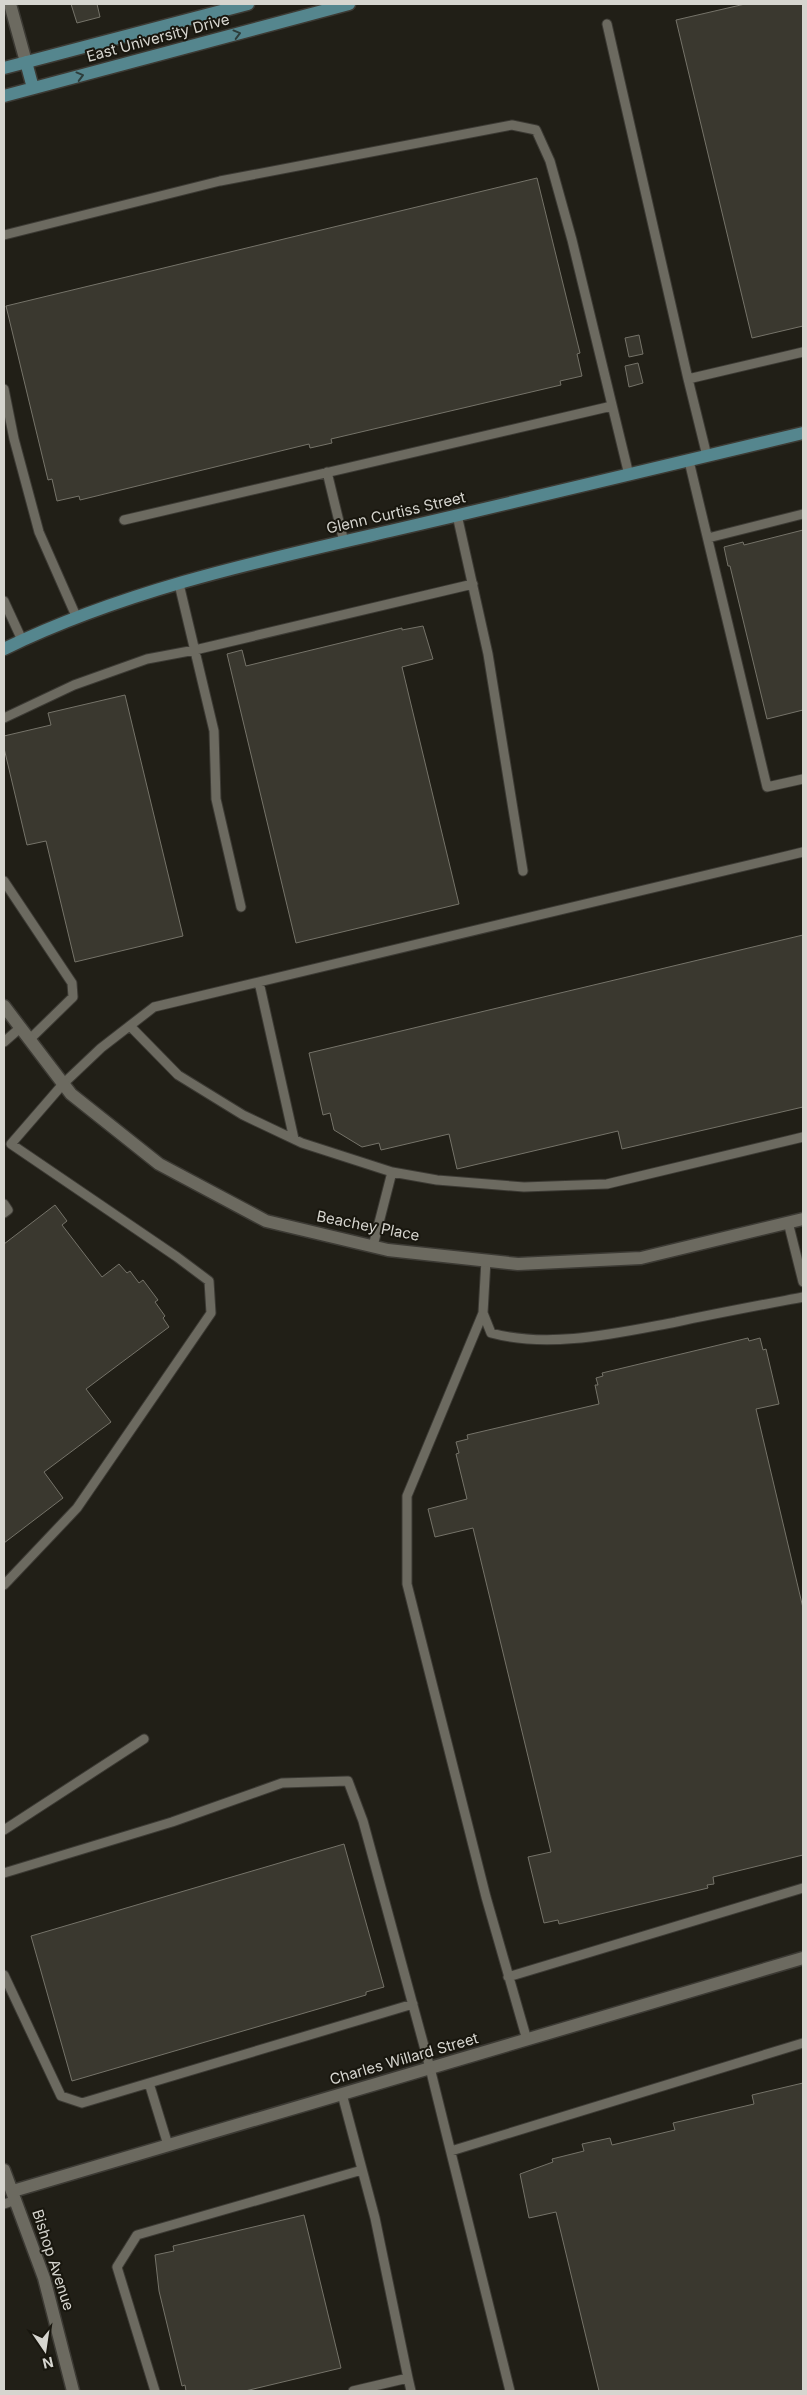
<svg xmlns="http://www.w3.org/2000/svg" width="807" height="2395" font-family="Inter,sans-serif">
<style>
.building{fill:#3a382f;stroke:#757369}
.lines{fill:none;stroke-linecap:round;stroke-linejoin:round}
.lane-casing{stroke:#3c3a34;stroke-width:11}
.street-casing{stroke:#3c3a34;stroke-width:15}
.secondary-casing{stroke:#3c3a34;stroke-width:15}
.lane{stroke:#6c6a60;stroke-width:9}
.street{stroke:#6c6a60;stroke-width:12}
.secondary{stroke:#55868e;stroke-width:12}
.oneway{stroke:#2d3d3b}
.labels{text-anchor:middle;stroke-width:4;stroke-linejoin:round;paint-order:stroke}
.street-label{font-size:15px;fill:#d6d5cf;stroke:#18160e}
</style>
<rect width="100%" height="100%" fill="#211f17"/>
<path class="building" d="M71,4H97L100,17L77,23Z
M745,4H803V326L752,338L676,20Z
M537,178L580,353L577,354L582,376L560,381L561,385L331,439L332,443L310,448L309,444L80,500L79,496L57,501L52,479L48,480L6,306Z
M639,335L643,354L629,357L625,338Z
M638,363L643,383L629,387L625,366Z
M803,530V710L767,719L730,566H728L724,547L743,542L744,545Z
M423,626L433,659L402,667L459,904L296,943L227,654L242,650L246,666L402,628V630Z
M125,695L183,936L75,962L46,841L27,845L4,748V736L51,725L48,713Z
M803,935V1107L622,1149L618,1131L457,1169L449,1134L381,1150L379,1143L362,1147L334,1130L330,1113L323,1115L309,1053Z
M55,1205L67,1221L62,1225L102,1277L119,1264L127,1273L130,1271L139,1283L143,1280L158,1300L155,1302L165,1316L163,1318L169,1327L86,1389L111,1422L44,1472L63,1498L4,1543V1244Z
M748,1338L749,1341L760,1338L763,1350L766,1349L779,1404L756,1409L803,1608V1855L713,1877L714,1884L707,1885L708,1888L559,1924L558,1920L544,1923L528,1857L551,1852L473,1528L435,1537L428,1509L467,1499L456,1454L459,1453L456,1442L468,1439L467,1435L599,1404L595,1385H598L596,1378L603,1376L602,1373Z
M344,1844L384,1987L366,1992V1995L72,2081L31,1936Z
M803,2083V2391H599L556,2212L529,2218L520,2174L553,2162L552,2159L584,2151L582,2144L610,2138L612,2145L675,2130L673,2123L754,2104L752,2095Z
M304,2215L341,2368L245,2391H186L185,2385L182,2386L159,2291L155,2255L174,2251L173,2246Z"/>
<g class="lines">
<g class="lane-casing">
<path id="lane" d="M607,24L688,379
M4,235L220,181L512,125L536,130L550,161L572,240L629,475
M4,389L14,439L39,532L76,616
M707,456L688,379L803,352
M689,461L767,787L803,779
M327,472L344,542
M457,515L488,654L523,871
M124,520L612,406
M708,538L803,514
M179,584L214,731L216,799L241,907
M4,601L22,640
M4,718L74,685L147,659L195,650L473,584
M4,881L72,983L73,997L29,1040
M259,982L294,1139
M130,1026L178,1075L243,1115L302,1143L392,1172
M4,1042L20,1028
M4,1204L8,1210L4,1213
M788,1222L803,1282
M373,1246L392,1172L437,1180L524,1187L607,1184L803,1137
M486,1260L483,1313L407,1496V1584L486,1897L527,2040
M483,1313L491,1333C550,1349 617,1333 676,1322C718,1313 761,1305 803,1297
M4,1585L77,1508L211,1313L209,1281L177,1257L11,1144L63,1084L101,1048L154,1007L803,852
M4,1830L144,1739
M4,1873L172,1822L282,1783L348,1781L363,1821L430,2068L510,2391
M4,1975L61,2096L82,2103L413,2004
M508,1977L803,1888
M149,2083L168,2145
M342,2094L375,2218L408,2378
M451,2151L803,2043
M4,2204L16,2200
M155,2391L117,2267L137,2235L362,2170
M353,2391L408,2378L411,2391"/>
</g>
<g class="street-casing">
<path id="street" d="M10,4L26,62
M4,1006L71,1094L159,1164L266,1221L388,1250L518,1264L641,1258L803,1219
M4,2170L44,2278L73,2391
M13,2191L803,1958"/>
</g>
<g class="secondary-casing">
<path id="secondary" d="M26,62L33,88
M4,68L248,4
M4,96L349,4
M4,649C125,590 259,561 390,531C528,499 666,466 803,433"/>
</g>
<use href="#lane" class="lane"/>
<use href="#street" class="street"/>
<use href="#secondary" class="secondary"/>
</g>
<defs><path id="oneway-chevron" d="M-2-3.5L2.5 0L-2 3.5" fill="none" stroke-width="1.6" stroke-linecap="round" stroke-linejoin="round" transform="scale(1.25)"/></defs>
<g class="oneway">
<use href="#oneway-chevron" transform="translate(237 34) rotate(-15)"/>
<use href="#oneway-chevron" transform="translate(80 76) rotate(-15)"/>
</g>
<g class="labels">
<g class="street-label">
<text transform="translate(158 38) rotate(-15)" y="5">East University Drive</text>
<text transform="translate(396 513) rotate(-13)" y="5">Glenn Curtiss Street</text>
<text transform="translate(368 1226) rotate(11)" y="5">Beachey Place</text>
<text transform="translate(404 2059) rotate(-16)" y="5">Charles Willard Street</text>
<text transform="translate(53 2260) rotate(72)" y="5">Bishop Avenue</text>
</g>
</g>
<rect width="807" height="2395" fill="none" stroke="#d6d5cf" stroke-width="10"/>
<g transform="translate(45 2350) rotate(167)" stroke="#18160e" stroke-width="4" paint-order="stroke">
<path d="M0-4L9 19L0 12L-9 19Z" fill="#d6d5cf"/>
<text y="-8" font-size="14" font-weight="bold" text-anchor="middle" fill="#d6d5cf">N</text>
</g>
</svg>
